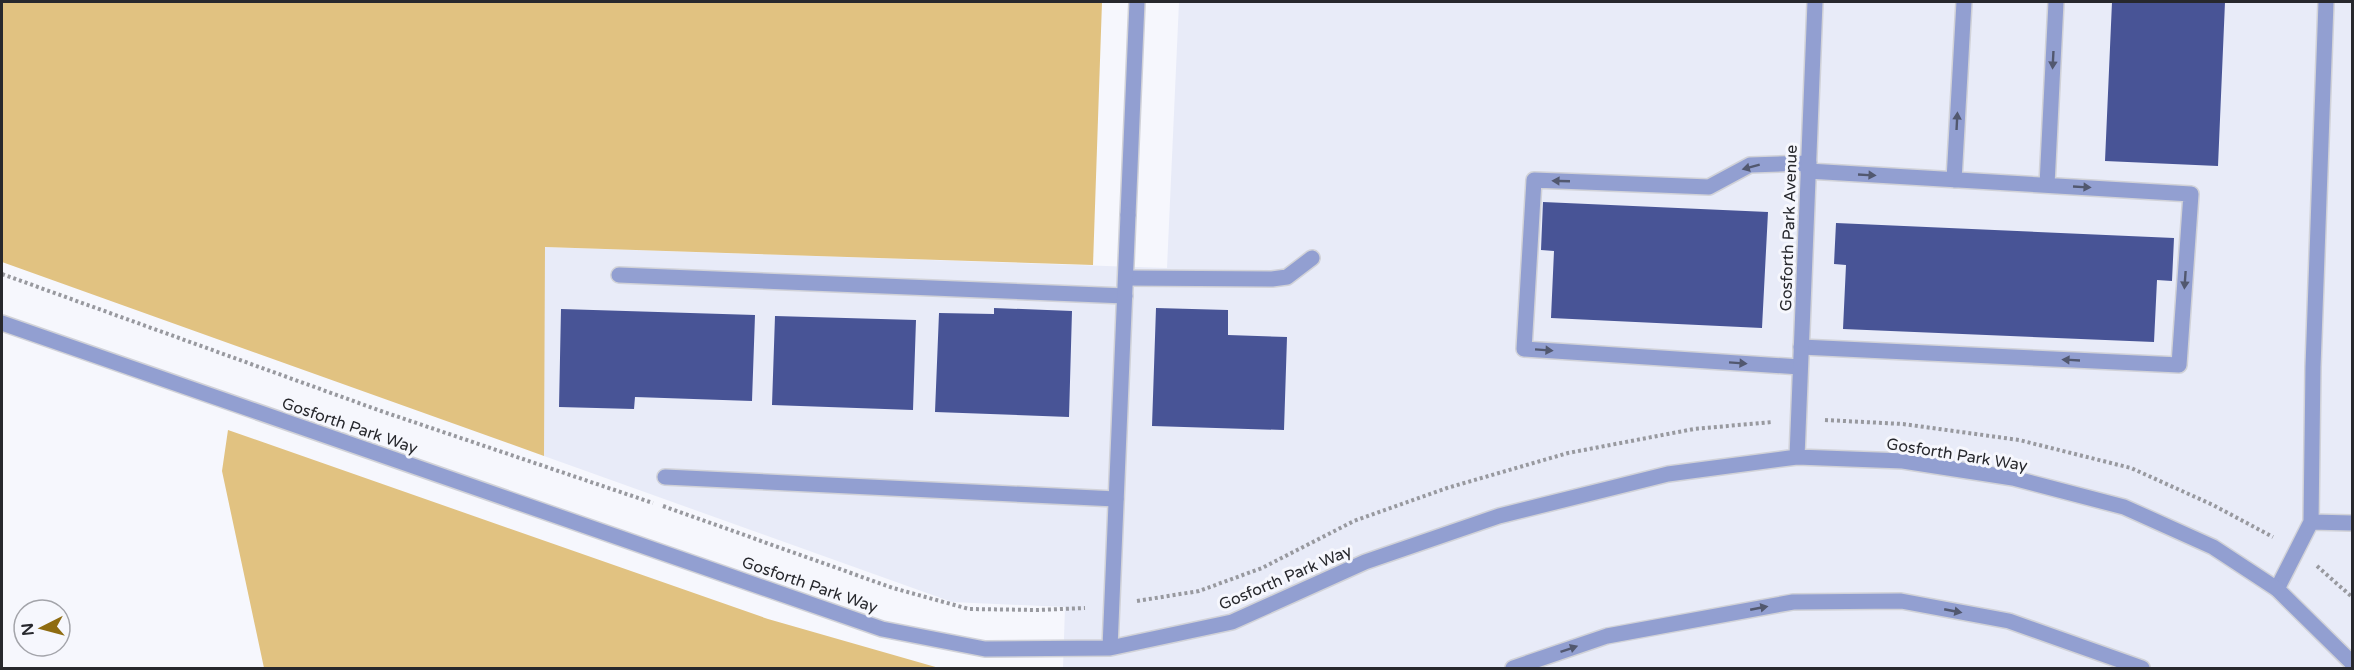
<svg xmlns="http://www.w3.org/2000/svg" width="2354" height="670" font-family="'Varela Round',sans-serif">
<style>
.built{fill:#e8ebf8}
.green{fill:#e1c281}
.building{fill:#485496}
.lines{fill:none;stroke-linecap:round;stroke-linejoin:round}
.lane-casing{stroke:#d1d2d8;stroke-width:18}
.street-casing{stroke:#d1d2d8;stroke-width:18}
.path{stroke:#98999f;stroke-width:4;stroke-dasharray:3 3;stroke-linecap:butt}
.lane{stroke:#929fd1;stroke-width:15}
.street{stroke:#929fd1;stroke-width:15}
.oneway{fill:#52586f}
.labels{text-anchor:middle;stroke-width:6;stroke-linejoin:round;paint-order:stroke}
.street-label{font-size:16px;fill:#27282d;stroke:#f6f7fd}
</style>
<rect width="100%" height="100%" fill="#f6f7fd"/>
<path class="built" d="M1179,2H2352V668H1063L1065,607L952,602L544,456V247L1167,268Z"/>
<path class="green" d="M2,2H1102L1093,265L545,247L544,456L2,262Z
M228,430L768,619L939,668H264L222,471Z"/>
<path class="building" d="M2112,2H2225L2218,166L2105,161Z
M1543,202L1768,212L1762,328L1551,318L1554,251L1541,250Z
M1836,223L2174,238L2172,281L2157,280L2154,342L1843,329L1846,265L1834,264Z
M994,308L1072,311L1069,417L935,412L939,313L994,314Z
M1156,308L1228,310V335L1287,337L1284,430L1152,426Z
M561,309L755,315L752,401L635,397L634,409L559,407Z
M775,316L916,320L913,410L772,405Z"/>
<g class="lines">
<g class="lane-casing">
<path id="lane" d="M1954,180L1964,2
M2047,185L2056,2
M1128,215L1137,2
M619,275L1125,296
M1126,278L1272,279L1287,277L1312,258
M1801,347L2179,365L2191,194L1808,171
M1800,367L1524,349L1534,180L1709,187L1750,165L1809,163
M665,477L1116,499
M2311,522L2352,523
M2277,589L2311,522L2313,367L2326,2
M1513,668L1607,636L1793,602L1901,601L2009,621L2142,668"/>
</g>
<g class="street-casing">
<path id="street" d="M2,323L882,629L985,649L1110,648L1232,622L1365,562L1499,516L1668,474L1797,457L1903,461L2013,478L2124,507L2213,547L2277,589L2352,663
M1797,457L1815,2
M1110,648L1128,215"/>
</g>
<path class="path" d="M2,274L381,411L653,503
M1825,420L1903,424L2019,440L2131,468L2213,505L2273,537
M663,506L893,588L969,609L1038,610L1085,608
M2317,566L2352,597
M1137,601L1199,591L1262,568L1354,521L1447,488L1568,453L1694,429L1772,422"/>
<use href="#lane" class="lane"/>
<use href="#street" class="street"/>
</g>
<defs><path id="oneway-solid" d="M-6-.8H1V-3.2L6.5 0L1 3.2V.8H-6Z" transform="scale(1.5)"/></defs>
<g class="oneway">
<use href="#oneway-solid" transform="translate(2053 60) rotate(93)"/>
<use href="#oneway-solid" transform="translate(1957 121) rotate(-87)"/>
<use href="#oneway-solid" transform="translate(1751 167) rotate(165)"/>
<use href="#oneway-solid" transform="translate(1867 175) rotate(3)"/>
<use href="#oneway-solid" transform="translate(1561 181) rotate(-178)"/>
<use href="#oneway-solid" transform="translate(2082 187) rotate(3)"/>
<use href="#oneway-solid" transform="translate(2185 280) rotate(94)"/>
<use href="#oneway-solid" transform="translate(1544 350) rotate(4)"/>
<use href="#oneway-solid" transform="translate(2071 360) rotate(-177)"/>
<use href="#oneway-solid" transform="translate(1738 363) rotate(4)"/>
<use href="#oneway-solid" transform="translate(1759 608) rotate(-11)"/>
<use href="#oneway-solid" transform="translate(1953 611) rotate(11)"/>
<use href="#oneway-solid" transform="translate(1569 649) rotate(-19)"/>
</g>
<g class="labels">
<g class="street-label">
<text transform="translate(1788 228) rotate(-88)" y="6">Gosforth Park Avenue</text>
<text transform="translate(350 425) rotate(19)" y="6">Gosforth Park Way</text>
<text transform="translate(1957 454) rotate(9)" y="6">Gosforth Park Way</text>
<text transform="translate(1285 577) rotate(-23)" y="6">Gosforth Park Way</text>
<text transform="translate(810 584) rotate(19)" y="6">Gosforth Park Way</text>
</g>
</g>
<rect width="2354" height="670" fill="none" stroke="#27282d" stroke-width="6"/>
<g transform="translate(42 628) rotate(264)"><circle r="28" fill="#f6f7fd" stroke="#a3a4aa" stroke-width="1.5"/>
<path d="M0-4.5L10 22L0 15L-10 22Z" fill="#8f6c11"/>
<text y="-9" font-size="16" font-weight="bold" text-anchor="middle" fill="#27282d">N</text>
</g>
</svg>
